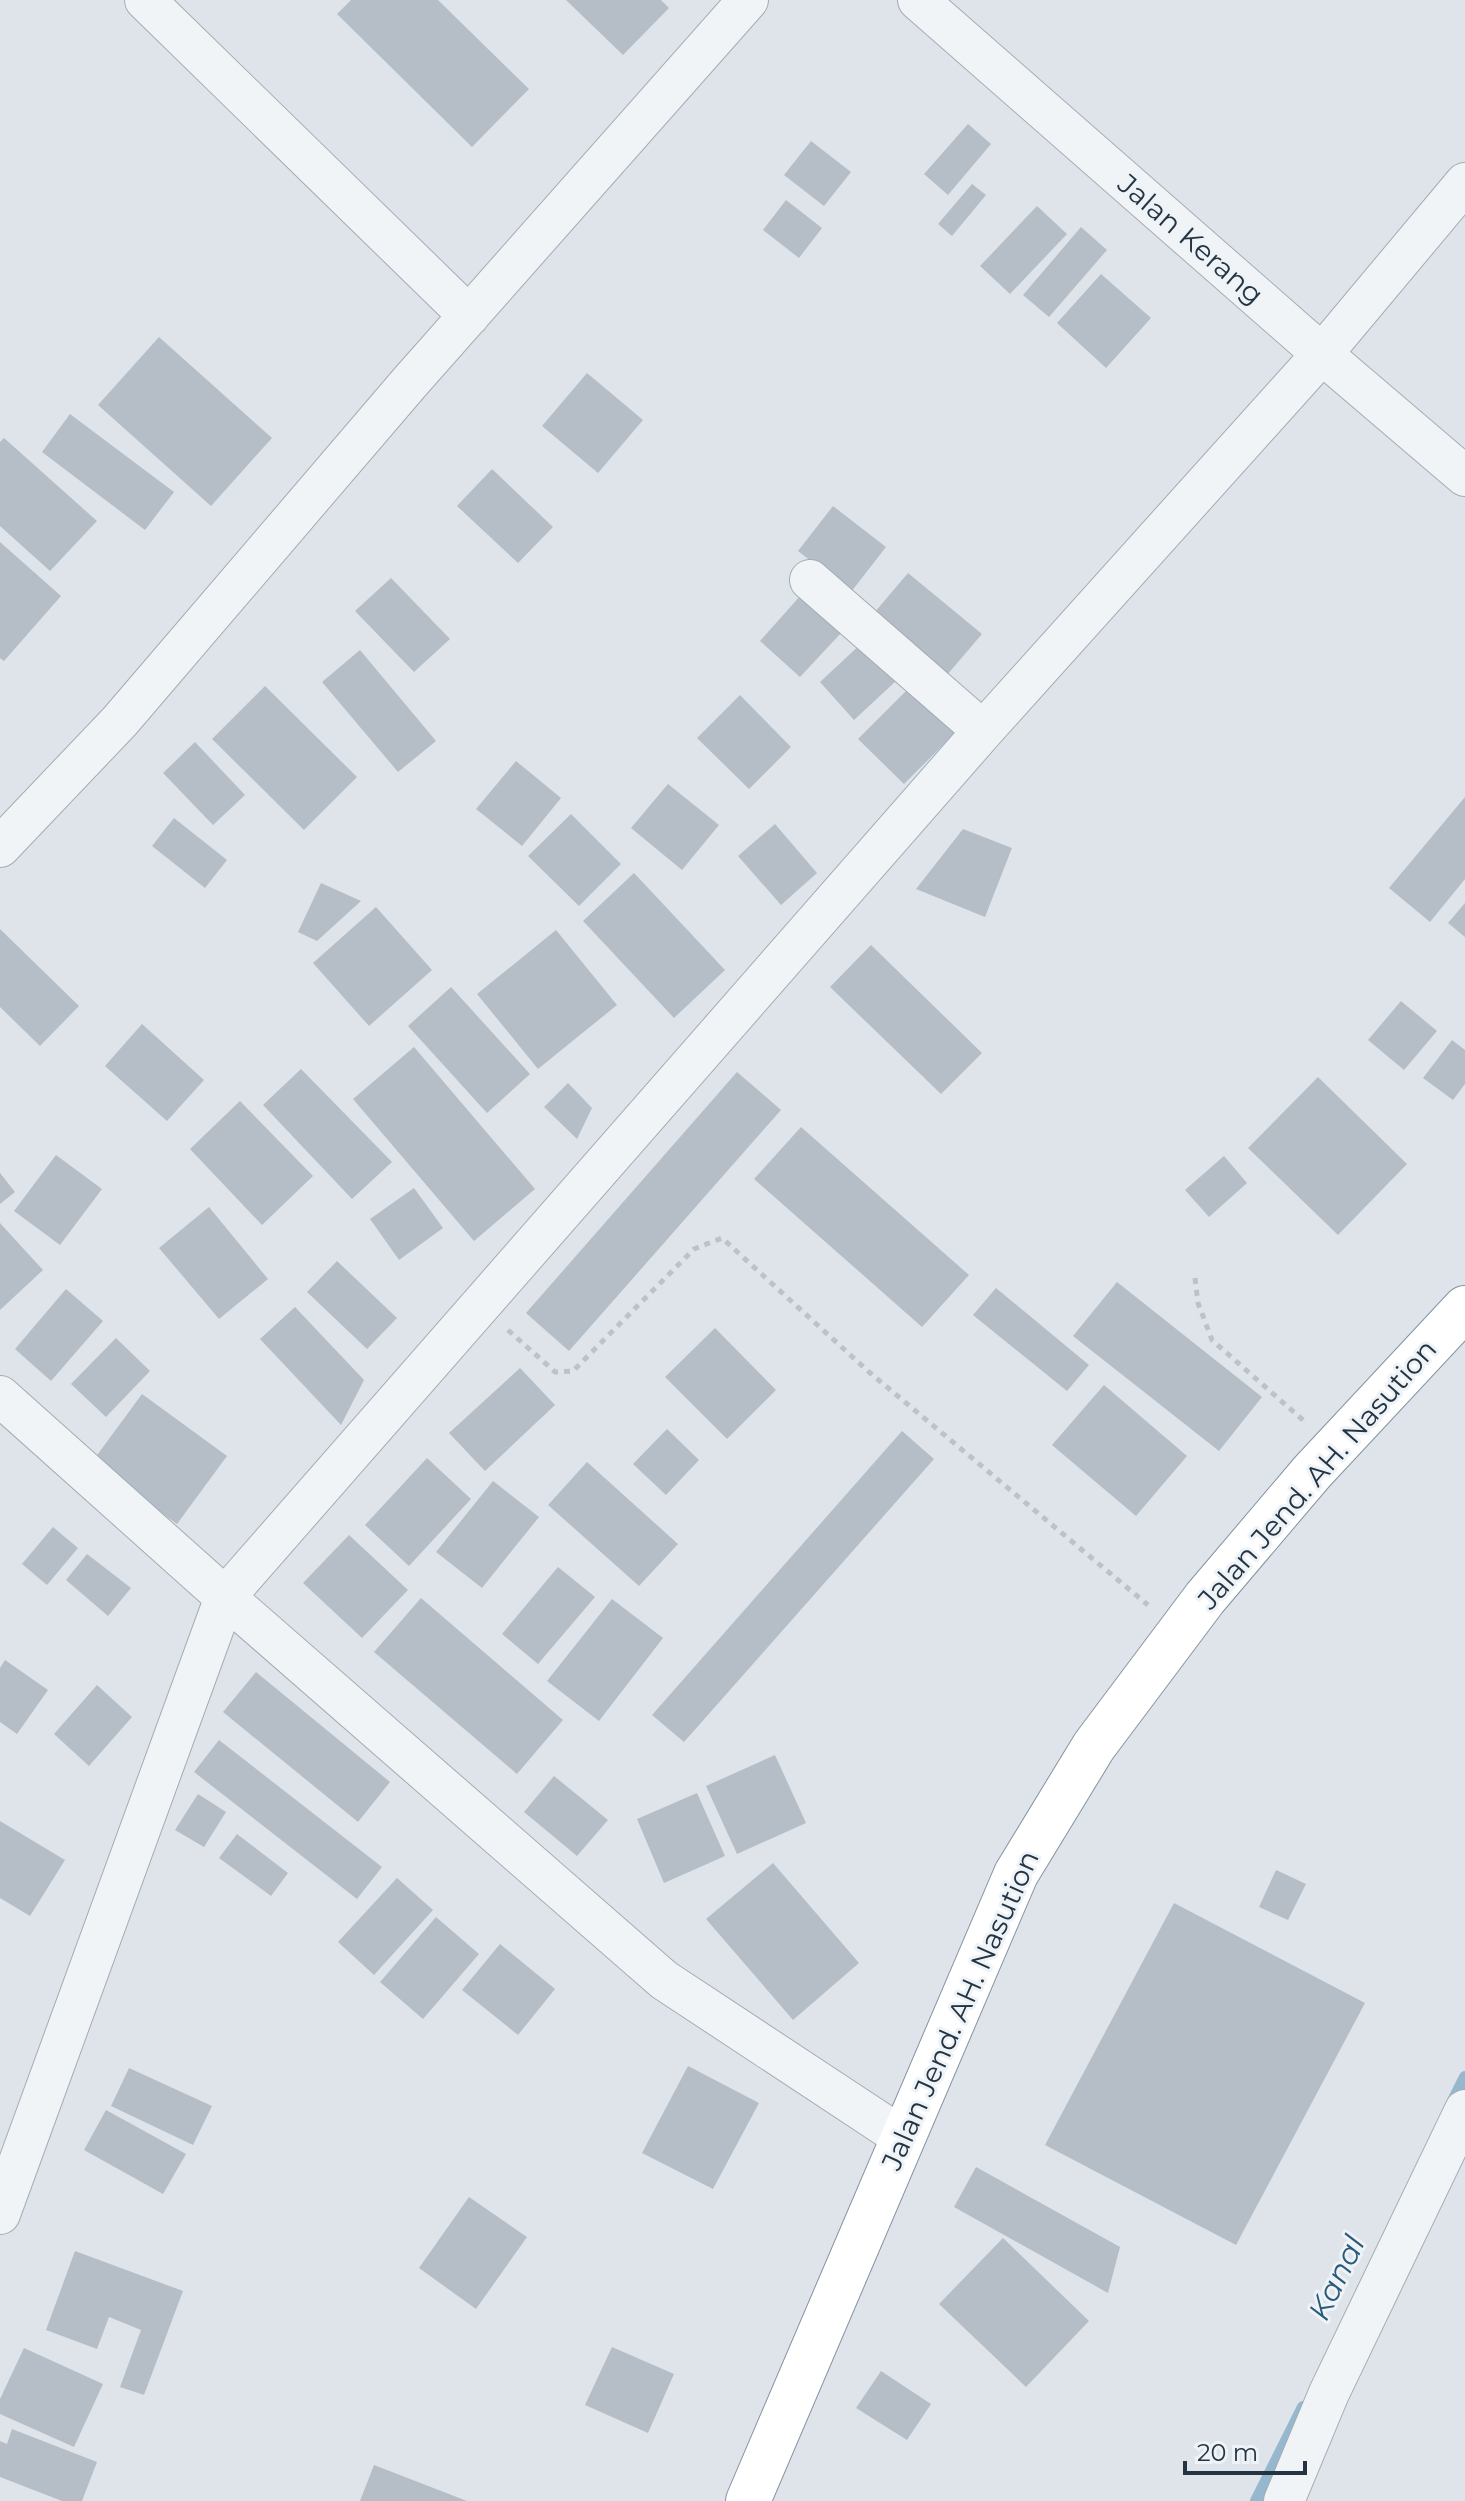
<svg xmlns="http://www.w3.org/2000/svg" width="1465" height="2501" font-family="Montserrat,sans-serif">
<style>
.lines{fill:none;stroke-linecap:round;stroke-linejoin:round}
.stream{stroke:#95b8ce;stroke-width:12}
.building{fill:#b5bec7}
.minor-casing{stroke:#a3acb4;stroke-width:42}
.trunk-casing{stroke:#8493a2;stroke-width:46}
.path{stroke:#bcc2c8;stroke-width:5;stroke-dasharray:6 6;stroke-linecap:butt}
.minor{stroke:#f1f4f7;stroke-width:40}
.trunk{stroke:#fff;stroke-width:44}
.labels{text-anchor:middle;stroke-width:6;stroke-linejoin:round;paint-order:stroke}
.street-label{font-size:28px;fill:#253442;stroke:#eef3f7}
.water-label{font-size:30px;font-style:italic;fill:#2b597a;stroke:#eef3f7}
</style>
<rect width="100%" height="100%" fill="#dee4e9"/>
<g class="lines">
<path class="stream" d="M1450,2107L1465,2077
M1256,2501L1303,2407"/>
</g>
<path class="building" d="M351,0H438L529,89L472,147L337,14Z
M566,0H661L669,8L623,55Z
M968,124L991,144L948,195L924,174Z
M811,141L851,172L824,206L784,175Z
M972,184L986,195L952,236L938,224Z
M786,200L822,228L799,258L763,230Z
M1037,206L1067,234L1010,294L980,266Z
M1081,227L1107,250L1049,317L1023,295Z
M1101,274L1151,318L1106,368L1057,323Z
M159,337L272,438L211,506L98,405Z
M587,373L643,420L598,473L542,426Z
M70,414L174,492L145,530L42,452Z
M4,438L97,521L50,571L0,526V442Z
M492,469L553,527L518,563L457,506Z
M833,506L886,547L851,592L798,551Z
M0,542L61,596L4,661L0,658Z
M908,573L982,634L947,675L874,613Z
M391,578L450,639L414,672L355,611Z
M801,595L842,632L800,677L760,641Z
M863,642L897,680L854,720L820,682Z
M360,650L436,741L398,772L322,682Z
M265,686L357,777L304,830L212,739Z
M911,686L956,732L904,784L858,739Z
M740,695L791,747L749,789L697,738Z
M195,742L245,795L213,825L163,773Z
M516,761L561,798L522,846L476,809Z
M668,784L719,825L682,870L631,828Z
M1465,797V879L1430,922L1389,888Z
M571,814L621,864L579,906L528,856Z
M174,818L227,860L205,888L152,846Z
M775,824L817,873L781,905L738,856Z
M963,829L1012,848L985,917L916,889Z
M634,873L725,970L674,1018L583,921Z
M321,883L361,901L317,941L298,932Z
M1465,903V937L1448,923Z
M376,907L432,970L369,1026L313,963Z
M0,929L79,1006L40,1046L0,1007Z
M556,930L617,1005L538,1069L477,994Z
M871,945L982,1053L941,1094L830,987Z
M451,987L530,1074L487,1113L408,1026Z
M1401,1001L1437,1031L1404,1070L1368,1040Z
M142,1024L204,1080L167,1121L105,1066Z
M1452,1040L1465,1050V1084L1453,1100L1423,1078Z
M414,1047L535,1189L474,1241L353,1099Z
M301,1069L392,1162L352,1199L263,1105Z
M737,1072L781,1110L569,1351L526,1313Z
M1318,1077L1407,1164L1338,1235L1248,1148Z
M568,1083L592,1108L577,1139L544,1107Z
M240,1101L313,1176L262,1225L190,1149Z
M801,1127L969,1275L922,1327L754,1179Z
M56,1155L102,1189L60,1245L14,1211Z
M1224,1156L1247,1183L1209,1217L1185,1190Z
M0,1173L15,1192L0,1204Z
M414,1188L443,1228L399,1260L370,1219Z
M209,1207L268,1279L219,1319L159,1248Z
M0,1223L43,1270L0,1310Z
M337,1261L397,1318L367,1349L307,1292Z
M1117,1282L1262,1397L1219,1451L1073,1336Z
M996,1288L1089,1365L1067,1391L973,1315Z
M66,1289L103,1321L51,1381L15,1349Z
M295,1307L364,1380L341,1425L260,1339Z
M715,1328L776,1390L727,1439L665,1377Z
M116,1338L150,1371L106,1417L71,1384Z
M520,1368L555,1405L485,1471L449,1433Z
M1104,1385L1187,1456L1136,1516L1052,1445Z
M142,1394L227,1456L177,1524L92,1462Z
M667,1429L699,1460L666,1495L633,1464Z
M902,1431L934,1459L684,1742L652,1715Z
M427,1458L471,1499L409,1566L365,1525Z
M587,1462L678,1544L639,1586L548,1505Z
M493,1481L539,1517L482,1588L436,1552Z
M53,1527L78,1548L47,1585L22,1564Z
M349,1535L408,1590L362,1638L303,1583Z
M87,1554L131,1588L108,1616L66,1580Z
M558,1567L595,1597L538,1664L502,1634Z
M421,1598L563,1720L517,1774L374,1652Z
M612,1599L663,1638L599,1721L547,1681Z
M5,1660L48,1690L17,1734L0,1722V1668Z
M256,1672L390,1782L358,1822L223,1712Z
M97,1685L132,1717L89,1766L54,1734Z
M219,1740L382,1867L357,1899L194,1772Z
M775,1755L806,1823L737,1854L706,1786Z
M554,1776L608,1820L577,1856L524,1812Z
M697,1793L725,1856L664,1883L637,1819Z
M198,1794L226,1812L204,1847L175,1830Z
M0,1821L65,1860L30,1916L0,1898Z
M237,1834L288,1873L271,1896L219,1858Z
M773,1863L859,1963L793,2020L706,1919Z
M1276,1870L1306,1884L1288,1920L1259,1907Z
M397,1878L433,1910L374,1975L338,1942Z
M1174,1903L1365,2003L1236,2245L1045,2145Z
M436,1917L479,1954L423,2019L380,1982Z
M500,1944L555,1989L518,2035L462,1990Z
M688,2066L759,2103L713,2189L642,2153Z
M129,2068L212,2106L193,2145L111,2106Z
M106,2110L186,2154L163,2194L84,2150Z
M976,2167L1120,2247L1108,2293L954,2207Z
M469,2197L527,2237L476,2309L419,2268Z
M1003,2238L1089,2321L1026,2387L939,2304Z
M75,2251L183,2291L144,2395L120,2387L141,2330L109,2317L97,2349L46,2330Z
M612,2347L674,2374L648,2433L585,2405Z
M24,2348L103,2384L74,2447L0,2414V2399Z
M881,2371L931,2404L907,2440L856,2408Z
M12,2429L97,2462L82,2501H62L0,2477V2441L7,2444Z
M374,2465L467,2501H360Z"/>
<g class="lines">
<g class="minor-casing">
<path id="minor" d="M145,0L469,316
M918,0L1322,354L1465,476
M810,580L983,731
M0,847L120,721L410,382L748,0
M0,1396L225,1597L664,1980L902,2137
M0,2214L225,1597L983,731L1322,354L1465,183
M1284,2501L1329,2393L1465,2110"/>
</g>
<g class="trunk-casing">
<path id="trunk" d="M748,2501L1016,1874L1094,1746L1205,1598L1312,1472L1465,1308"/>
</g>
<path class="path" d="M1195,1278L1198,1303L1212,1340L1304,1421
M508,1330L555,1372L573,1371L694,1249L722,1238L869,1372L1148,1605"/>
<use href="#minor" class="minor"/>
<use href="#trunk" class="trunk"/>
</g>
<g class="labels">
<g class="street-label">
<text transform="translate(1191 239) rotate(41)" y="10">Jalan Kerang</text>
<text transform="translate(1317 1474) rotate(-49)" y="10">Jalan Jend. AH. Nasution</text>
<text transform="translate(960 2010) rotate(-66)" y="10">Jalan Jend. AH. Nasution</text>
</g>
<g class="water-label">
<text transform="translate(1337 2278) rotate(-64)" y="10">Kanal</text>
</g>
</g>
<path d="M1185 2461v12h120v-12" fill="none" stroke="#253442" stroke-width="4"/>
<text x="1197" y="2461" font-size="24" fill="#253442" stroke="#eef3f7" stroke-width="6" paint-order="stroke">20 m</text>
</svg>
